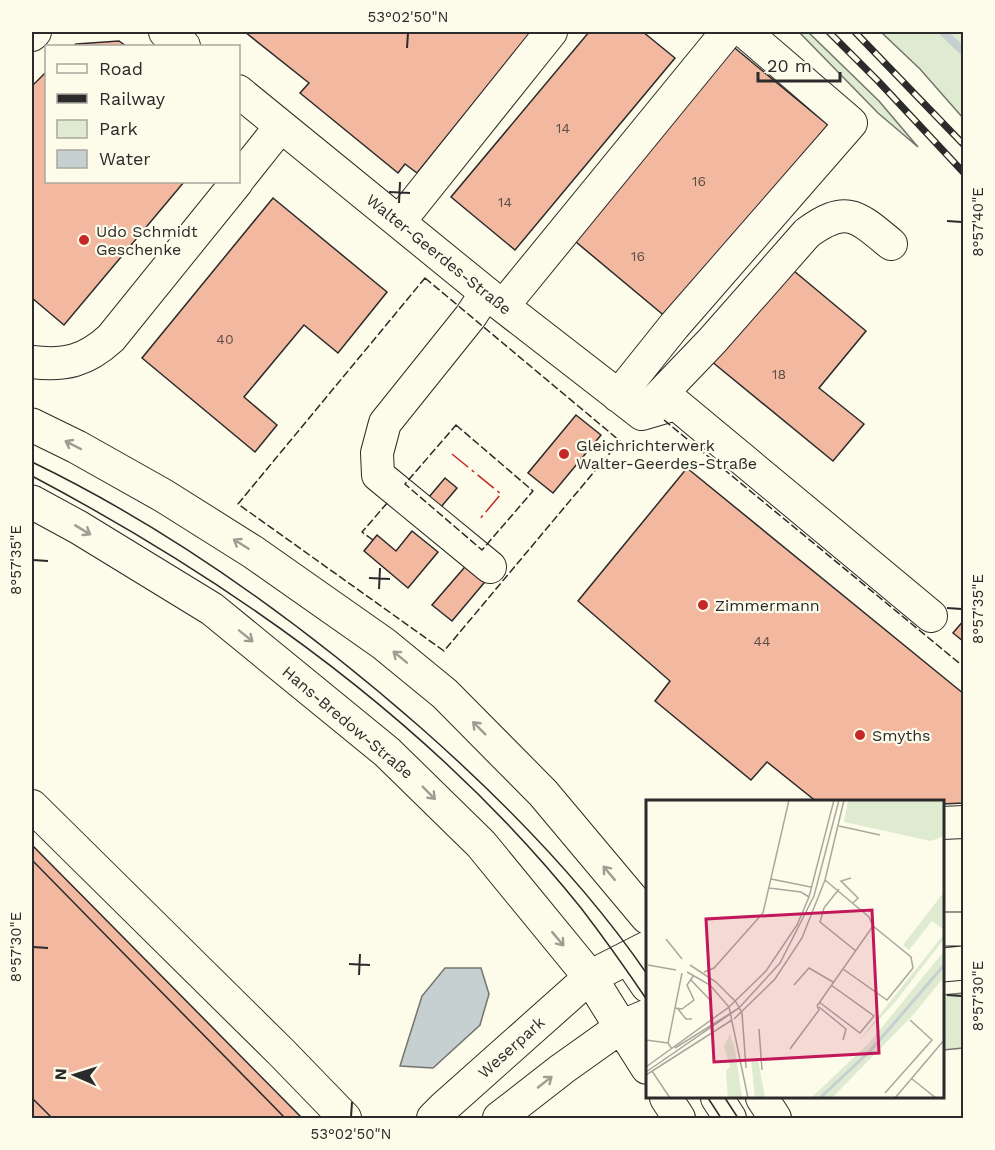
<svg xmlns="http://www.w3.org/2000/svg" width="995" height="1150" font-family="'Work Sans',sans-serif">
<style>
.green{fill:#deebd1;stroke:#74746e;stroke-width:1.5}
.water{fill:#c7d0d0;stroke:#74746e;stroke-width:1.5}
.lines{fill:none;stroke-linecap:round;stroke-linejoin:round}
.stream{stroke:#c7d0d0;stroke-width:8}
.building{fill:#f2b8a0;stroke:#2b2b2b;stroke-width:1.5}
.minor-casing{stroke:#2b2b2b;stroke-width:34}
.major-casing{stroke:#2b2b2b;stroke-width:35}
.minor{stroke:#fdfbea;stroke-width:32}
.major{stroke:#fdfbea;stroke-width:33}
.tram{stroke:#2b2b2b;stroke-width:1.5}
.rail-casing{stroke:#2b2b2b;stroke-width:7}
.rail{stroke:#fdfbea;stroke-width:4.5;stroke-dasharray:14;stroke-linecap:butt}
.fence{stroke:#2b2b2b;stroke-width:1.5;stroke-dasharray:8 3;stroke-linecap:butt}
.power{stroke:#c62828;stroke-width:1.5;stroke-dasharray:21 4.5 3 4.5;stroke-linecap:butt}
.oneway{stroke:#9e9d94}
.ticks{fill:none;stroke:#2b2b2b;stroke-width:2}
.poi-dot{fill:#c62828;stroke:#fdfbea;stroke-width:2}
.labels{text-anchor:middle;stroke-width:4.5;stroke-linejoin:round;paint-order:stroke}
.number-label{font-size:14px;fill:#5d4e48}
.poi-label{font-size:16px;fill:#2b2b2b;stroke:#fdfbea;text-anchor:start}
.street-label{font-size:16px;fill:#2b2b2b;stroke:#fdfbea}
.inset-river{fill:none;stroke:#c7d0d0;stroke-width:3}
.inset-road{fill:none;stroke:#a9a89e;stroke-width:1.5}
.view{fill:#c2185b;fill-opacity:0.15;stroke:#c2185b;stroke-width:3}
.inset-edge{fill:none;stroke:#2b2b2b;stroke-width:3}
.neatline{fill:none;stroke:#2b2b2b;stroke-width:2}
.ticks-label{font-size:15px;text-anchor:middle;fill:#2b2b2b}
</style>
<rect width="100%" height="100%" fill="#fdfbea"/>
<path class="green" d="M799,32H808L879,101L918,147L878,113Z
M881,32H963V118L920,69Z
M963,993V1048L943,1050V995Z"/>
<path class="water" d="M445,968H481L489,994L480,1025L433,1068L400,1066L422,996Z"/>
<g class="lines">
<path class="stream" d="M943,32L964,52"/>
</g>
<path class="building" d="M245,32H531L417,173L405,164L398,173L300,93L309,83Z
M589,32H643L675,58L515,250L451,197Z
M119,41L126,46H73L76,44Z
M730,44L828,125L667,318L570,237Z
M46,72V182H184L64,325L32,298V86Z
M273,198L387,292L338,353L304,325L244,397L277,425L255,452L142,358Z
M788,266L866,331L819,388L864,424L833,461L711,361Z
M576,415L601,435L553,493L528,473Z
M687,468L964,694V803L942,804V802H817L767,762L751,780L655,701L670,681L578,601Z
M445,478L457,488L441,507L429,497Z
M412,531L438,552L408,588L364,551L377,535L396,551Z
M470,561L489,577L452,621L432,605Z
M964,620V642L953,633Z
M32,845L302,1118H285L32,860Z
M32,860L285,1118H32Z
M32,1098L52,1118H32Z"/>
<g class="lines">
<g class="minor-casing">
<path id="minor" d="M165,32L184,46
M32,35L35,32
M238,91L486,293L642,414
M238,180L281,126
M399,222L551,32
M486,293L470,317L385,423L377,453L378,475L490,567
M503,306L727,32
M32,362C65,366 86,361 111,338L237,182
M618,396L674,326L851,123L745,32
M642,414L676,404L931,616
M642,414L712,341L807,233C847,204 857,216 891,244
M32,806L282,1053L345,1118
M942,823L964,822
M628,958L647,986
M666,1098L679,1118
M717,1098L730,1118
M762,1098L775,1118
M433,1118L443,1108L590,977
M499,1118L562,1069L621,1027L647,1068"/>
</g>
<g class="major-casing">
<path id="major" d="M32,425L77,447L164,496L253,552L384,644L445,694L543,793L647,917
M32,502L78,527L212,609L387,752L481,844L590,977L621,1027L647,1016
M942,929H964
M942,965L964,963
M590,977L647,948"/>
</g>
<use href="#minor" class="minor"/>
<use href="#major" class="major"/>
<path class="tram" d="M32,462C173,530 302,624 420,727C504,801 584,882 647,974
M32,476C236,584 435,726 581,908C604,938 626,969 647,1000
M708,1098L721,1118
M725,1098L738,1118"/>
<g class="rail-casing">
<path id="rail" d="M829,32L879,82L964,173
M855,32L964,145"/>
</g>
<use href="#rail" class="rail"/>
<path class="fence" d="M425,278L620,441L444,651L238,504Z
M664,420L964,667
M456,425L533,491L482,550L405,484Z
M373,540L362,532L389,501"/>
<path class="power" d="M452,454L501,494L479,520"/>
</g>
<defs><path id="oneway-shaft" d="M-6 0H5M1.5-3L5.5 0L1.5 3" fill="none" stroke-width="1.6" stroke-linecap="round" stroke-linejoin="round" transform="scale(1.5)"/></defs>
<g class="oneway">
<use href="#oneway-shaft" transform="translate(73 445) rotate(-153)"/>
<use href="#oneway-shaft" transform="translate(83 530) rotate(31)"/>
<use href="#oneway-shaft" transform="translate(241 544) rotate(-148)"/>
<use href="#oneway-shaft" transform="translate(246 636) rotate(39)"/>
<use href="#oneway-shaft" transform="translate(400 657) rotate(-141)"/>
<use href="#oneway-shaft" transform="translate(479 728) rotate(-135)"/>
<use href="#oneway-shaft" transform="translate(429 793) rotate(45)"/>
<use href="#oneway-shaft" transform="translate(609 873) rotate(-130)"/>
<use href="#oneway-shaft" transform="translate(558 939) rotate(50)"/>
<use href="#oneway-shaft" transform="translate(545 1082) rotate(-38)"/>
</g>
<path class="ticks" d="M407,48L408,33M389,192L410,193M399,203L400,182M947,221L962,222M33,560L48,561M369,578L390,579M379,589L380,568M947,608L962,609M33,947L48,948M349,964L370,965M359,975L360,954M947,995L962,996M351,1117L352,1102"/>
<g class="poi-dot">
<circle cx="84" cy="240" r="6"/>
<circle cx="564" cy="454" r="6"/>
<circle cx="703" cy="605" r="6"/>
<circle cx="860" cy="735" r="6"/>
</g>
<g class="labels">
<g class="number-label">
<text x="563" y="133">14</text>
<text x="699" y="186">16</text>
<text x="505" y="207">14</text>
<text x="638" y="261">16</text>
<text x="225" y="344">40</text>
<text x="779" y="379">18</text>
<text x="762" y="646">44</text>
</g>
<g class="poi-label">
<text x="96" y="237">Udo Schmidt<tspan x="96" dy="18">Geschenke</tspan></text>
<text x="576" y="451">Gleichrichterwerk<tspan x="576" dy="18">Walter-Geerdes-Straße</tspan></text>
<text x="715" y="611">Zimmermann</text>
<text x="872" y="741">Smyths</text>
</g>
<g class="street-label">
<text transform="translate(439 254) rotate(39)" y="6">Walter-Geerdes-Straße</text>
<text transform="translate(348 722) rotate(40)" y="6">Hans-Bredow-Straße</text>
<text transform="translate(511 1047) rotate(-42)" y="6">Weserpark</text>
</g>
</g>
<g transform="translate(646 800)">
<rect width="298" height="298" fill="#fdfbea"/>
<path d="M202,0H298V36L285,41L198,22ZM298,92V130L286,121L263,150L257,145ZM298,134V139L250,201L211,243ZM298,151V177L267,215L186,298H165L223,243ZM84,234L89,249L96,298H82L80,271L84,267L78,246ZM105,259H112L119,298H109Z" fill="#deebd1"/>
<path class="inset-river" d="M174,298L225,250L299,164"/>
<path class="inset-road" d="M193,26L234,35M205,78L195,81L212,98L207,103M125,79L165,87M123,88L155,92L163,97M193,89L178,108L174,122L210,151M20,139L36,159M2,165L30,170M44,165L70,182L90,202M197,169L241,200L267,168L265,157L227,126M58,172L68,168L117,113L143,0M44,179L66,202M148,185L163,168L187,182M90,202L96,213L100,268M173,202L214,233L228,216L185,185M171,206L227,126L223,117L179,80M173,207L200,229L197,240M29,208L36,209L48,200L41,185L48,175M32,209L40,219H46M88,219L129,179L156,138L179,80L198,0M113,229L116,270M0,240L22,243M29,248L93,208M26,249L22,243L36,173M144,249L173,210L171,206M0,267L83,207L64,185L41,172M6,271L24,298M0,272L93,208L134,163L168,96L193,0M0,275L86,220M266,279L290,298M239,293L286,240L264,220M102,298L83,207L120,171L151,125L163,97L188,0M249,298L299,239"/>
<path class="view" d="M226,110L233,253L68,262L60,119Z"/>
<rect width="298" height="298" class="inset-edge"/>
</g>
<rect width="995" height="1150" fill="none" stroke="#fdfbea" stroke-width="66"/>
<rect x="45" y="45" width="195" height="138" fill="#fdfbea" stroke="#a9a89e" stroke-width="1.5"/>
<rect x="57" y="64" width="30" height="9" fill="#fdfbea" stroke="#a9a89e" stroke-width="1.5"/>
<text x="99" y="75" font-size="18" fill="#2b2b2b">Road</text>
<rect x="57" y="94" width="30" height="9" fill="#2b2b2b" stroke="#a9a89e" stroke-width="1.5"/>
<text x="99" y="105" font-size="18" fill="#2b2b2b">Railway</text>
<rect x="57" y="120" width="30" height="18" fill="#deebd1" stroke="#a9a89e" stroke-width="1.5"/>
<text x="99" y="135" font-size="18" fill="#2b2b2b">Park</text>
<rect x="57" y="150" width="30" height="18" fill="#c7d0d0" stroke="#a9a89e" stroke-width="1.5"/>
<text x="99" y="165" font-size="18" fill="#2b2b2b">Water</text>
<g transform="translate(75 1075) rotate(273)" stroke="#fdfbea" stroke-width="4.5" paint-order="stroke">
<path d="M0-4.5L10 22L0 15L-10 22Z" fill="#2b2b2b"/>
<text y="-9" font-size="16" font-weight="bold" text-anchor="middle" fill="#2b2b2b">N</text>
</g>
<path d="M758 72v9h82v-9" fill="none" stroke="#2b2b2b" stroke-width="3"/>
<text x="767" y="72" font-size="18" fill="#2b2b2b" stroke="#fdfbea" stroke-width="4.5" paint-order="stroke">20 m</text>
<rect x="33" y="33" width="929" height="1084" class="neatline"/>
<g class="ticks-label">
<text x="408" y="22">53°02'50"N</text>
<text transform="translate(978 222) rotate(-90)" y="5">8°57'40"E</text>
<text transform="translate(16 560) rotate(-90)" y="5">8°57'35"E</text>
<text transform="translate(978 609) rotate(-90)" y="5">8°57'35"E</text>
<text transform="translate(16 947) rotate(-90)" y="5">8°57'30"E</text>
<text transform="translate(978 996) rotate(-90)" y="5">8°57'30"E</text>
<text x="351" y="1139">53°02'50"N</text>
</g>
</svg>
